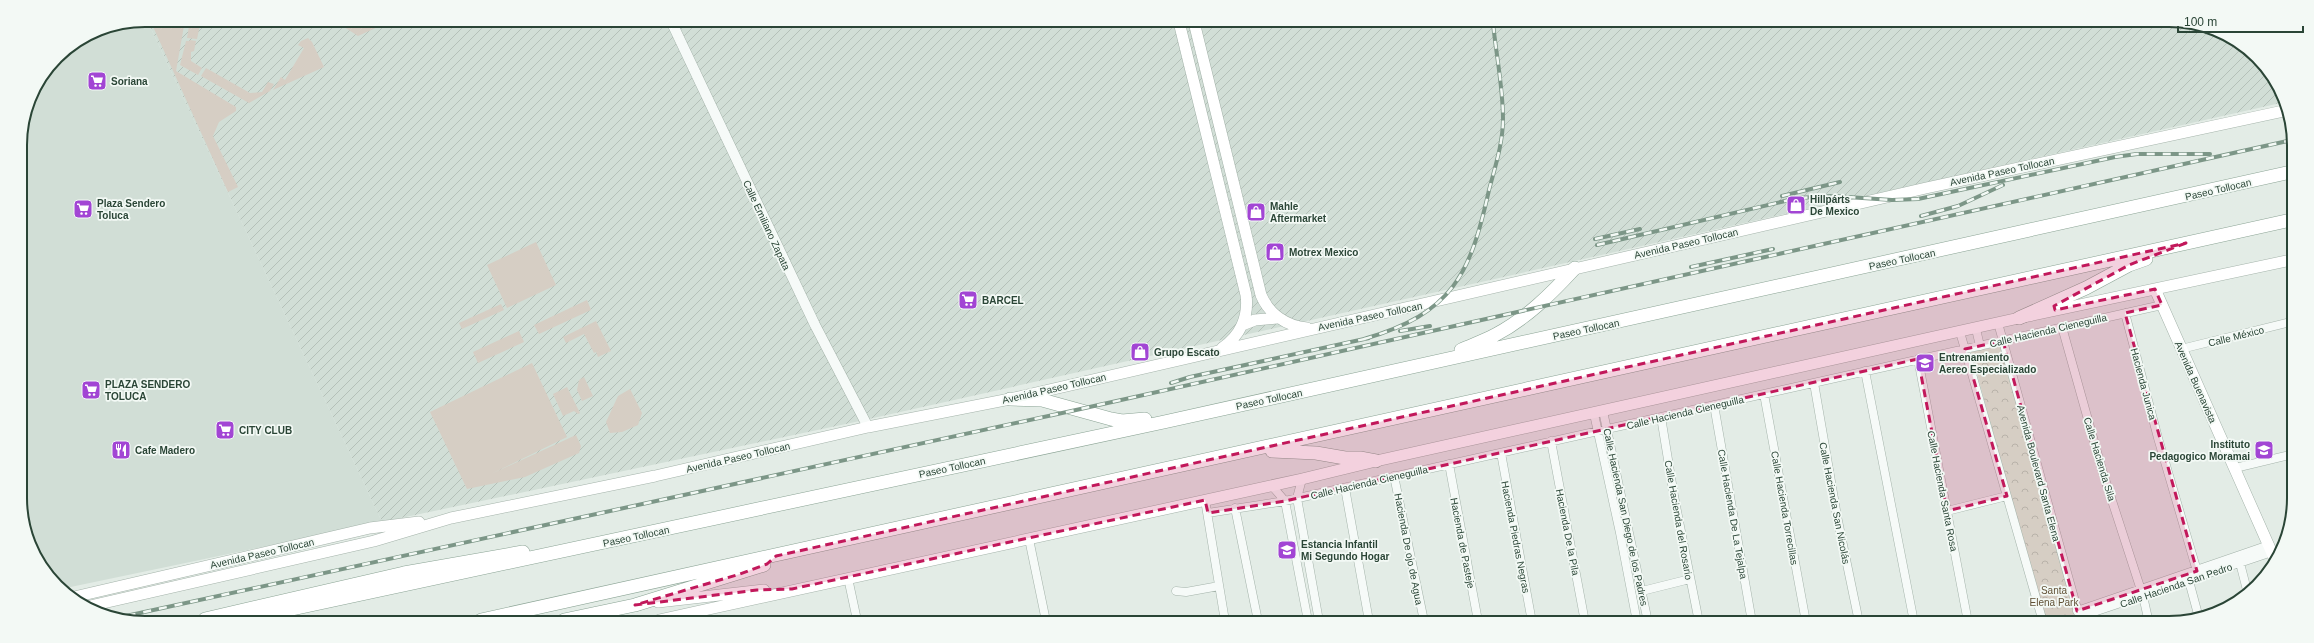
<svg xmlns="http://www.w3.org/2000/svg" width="2314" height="643" font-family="Arial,sans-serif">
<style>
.built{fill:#d1ded6}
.industrial{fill:url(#industrial-furrows)}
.park{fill:url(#park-crowns)}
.garden{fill:#d6cec4}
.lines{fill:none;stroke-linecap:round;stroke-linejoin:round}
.minor-casing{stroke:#a4b3aa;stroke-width:9}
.tertiary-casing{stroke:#a4b3aa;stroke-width:11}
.secondary-casing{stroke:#a4b3aa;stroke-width:12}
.trunk-casing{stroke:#8aa394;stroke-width:14}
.minor{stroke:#f6faf8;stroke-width:8}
.tertiary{stroke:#f6faf8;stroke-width:10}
.secondary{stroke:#fff;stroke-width:11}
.trunk{stroke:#fff;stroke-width:13}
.rail-casing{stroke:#7c9687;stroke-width:4}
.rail{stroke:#f3f9f5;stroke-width:2.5;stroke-dasharray:8;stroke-linecap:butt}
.marked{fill:#c2185b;fill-opacity:0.2;stroke:#c2185b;stroke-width:3;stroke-dasharray:8 5;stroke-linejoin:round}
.labels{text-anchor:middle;stroke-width:3.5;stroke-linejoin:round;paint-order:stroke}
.poi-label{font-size:10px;font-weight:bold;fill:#2a4536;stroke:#f3f9f5;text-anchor:start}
.street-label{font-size:10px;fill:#2a4536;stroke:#f3f9f5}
.park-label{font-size:10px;fill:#615136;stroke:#f3f9f5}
.rim{fill:none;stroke:#2a4536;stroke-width:2}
</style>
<defs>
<pattern id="industrial-furrows" width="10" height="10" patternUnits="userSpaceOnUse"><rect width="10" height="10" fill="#d1ded6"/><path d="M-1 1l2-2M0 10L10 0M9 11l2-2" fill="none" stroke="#b4c0b8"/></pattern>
<pattern id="park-crowns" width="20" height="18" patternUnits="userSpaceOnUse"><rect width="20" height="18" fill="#d6cec4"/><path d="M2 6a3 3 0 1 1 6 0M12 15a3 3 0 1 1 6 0" fill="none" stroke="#b8b2a9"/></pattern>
</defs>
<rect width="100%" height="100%" fill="#e3ece6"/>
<path class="built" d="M147,20L382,522L61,589L56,586L33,554L22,522L20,137L30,97L57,56L97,29Z"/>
<path class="industrial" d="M147,20L2201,24L2258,57L2281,89L2285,102L860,421L382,522Z"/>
<path class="park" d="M2001,345L2077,623L2045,622L1971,352Z"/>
<path class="garden" d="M150,20H185L176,71L236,107V111L219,122L213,136L238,187L228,192Z
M190,20H201L197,39L187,38Z
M339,20L391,21L358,36L341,25Z
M308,38L312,42L324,67L273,90L281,77L285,80L304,48L298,45L301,41Z
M190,40L196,41L194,51L191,52V61L202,68L198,75L180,65L186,41H189Z
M206,68L250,93L262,92L268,82L274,84L270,91L249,103L201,76Z
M536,242L556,285L507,308L487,265Z
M587,300L591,310L539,334L534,325Z
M501,304L504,310L462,329L459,323Z
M596,321L611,351L598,357L596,352L594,353L584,334L566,343L563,337Z
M519,331L524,342L478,363L473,352Z
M532,363L567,437L491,474L576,435L581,446L579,453L525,477L467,489L430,412Z
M584,377L593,396L582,401L577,390L579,380Z
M567,387L580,413L578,414L574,411L563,416L553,394Z
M630,389L642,413L638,425L622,432L610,433L606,422L618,396Z"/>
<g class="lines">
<g class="minor-casing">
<path id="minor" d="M2125,313L2158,438L2197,571
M1998,323L2081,623
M2062,327L2103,473L2141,590
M1976,329L1980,346
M1960,332L2043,622
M2181,349L2291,322
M1918,359L1968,622
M1865,371L1914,622
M1814,383L1837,516L1859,622
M1764,394L1806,622
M1714,405L1752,622
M1603,411L1648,622
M1594,414L1620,533L1637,622
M1661,417L1674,496L1699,622
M1551,441L1585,622
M1501,453L1532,622
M1449,464L1478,621
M2235,468L2290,455
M1394,476L1424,621
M1302,479L1297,498L1319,621
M1272,486L1285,501L1308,621
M1345,488L1369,621
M1205,500L1225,621
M1235,508L1258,621
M1947,511L2007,496
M1208,513L1285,501L2162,305
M1029,539L1046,621
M2240,563L2248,594
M848,578L857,620
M2189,581L2199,618
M1176,591L1186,592L1219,586
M1642,591L1690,579
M2143,596L2149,623
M2077,611L2269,545
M2079,617L2272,552"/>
</g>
<g class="tertiary-casing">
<path id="tertiary" d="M671,21L815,325L868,427"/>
</g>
<g class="secondary-casing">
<path id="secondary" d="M1179,22L1246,295C1249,317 1240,336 1222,348
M1194,22L1261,295C1269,314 1286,326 1307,328
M2155,289L2276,562
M1242,325L1255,320L1277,318
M74,597L370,528L419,522
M658,602L764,590
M90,606L374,541L451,518L655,476L868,427L1010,399L1926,188L2288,110
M659,620L1302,479L1376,461L2019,318L2291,260"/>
</g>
<g class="trunk-casing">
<path id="trunk" d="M2019,318L2086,288L2129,265L2146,259
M1461,350C1472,345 1484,341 1495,335C1526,319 1552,293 1575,268
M1010,399L1042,400L1111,419L1122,421L1145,419
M1272,451L1316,453L1345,458H1360L1376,461
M205,619L404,573L523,552
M245,619L1164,422L2291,172
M481,620L2291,220
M564,620L635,605L764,565"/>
</g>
<use href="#minor" class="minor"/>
<use href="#tertiary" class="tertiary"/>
<use href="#secondary" class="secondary"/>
<use href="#trunk" class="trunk"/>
<g class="rail-casing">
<path id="rail" d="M1782,196L1840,182
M1921,216L1958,206L2003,185
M1595,239L1640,229
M1597,245L1798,198L1833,196L1892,200L1918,199L2115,157L2137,154H2210
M1691,267L1773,249
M1400,331L1430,326
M1364,339C1453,313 1470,275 1489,190C1495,167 1503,143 1503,119C1503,87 1496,54 1493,23
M1171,383L1190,377L1369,338
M112,619L1076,410L2292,140"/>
</g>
<use href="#rail" class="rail"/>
</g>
<path class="marked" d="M2186,243L2129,265L2054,306L2055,310L2155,289L2162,305L2125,313L2197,571L2077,611L2003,341L1965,349L2007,496L1947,511L1918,359L1285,501L1208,513L1205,500L792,589L757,590L635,605L740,574L767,564L776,556Z"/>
<defs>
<g id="supermarket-square" transform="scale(1)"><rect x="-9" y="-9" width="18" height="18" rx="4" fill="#a245d4" stroke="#f3f9f5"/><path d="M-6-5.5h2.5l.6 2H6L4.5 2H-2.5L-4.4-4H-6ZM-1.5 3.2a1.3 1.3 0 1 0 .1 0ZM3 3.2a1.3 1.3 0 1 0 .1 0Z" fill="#fff"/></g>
<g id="shop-square" transform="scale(1)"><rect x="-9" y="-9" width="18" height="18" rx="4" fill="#a245d4" stroke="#f3f9f5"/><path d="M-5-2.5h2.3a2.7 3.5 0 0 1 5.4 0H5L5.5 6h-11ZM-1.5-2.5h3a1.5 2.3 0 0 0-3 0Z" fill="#fff"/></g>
<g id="university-square" transform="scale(1)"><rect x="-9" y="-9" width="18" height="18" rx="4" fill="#a245d4" stroke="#f3f9f5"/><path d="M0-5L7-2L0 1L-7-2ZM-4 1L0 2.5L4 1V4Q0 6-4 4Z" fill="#fff"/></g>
<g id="restaurant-square" transform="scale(1)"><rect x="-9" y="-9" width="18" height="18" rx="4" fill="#a245d4" stroke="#f3f9f5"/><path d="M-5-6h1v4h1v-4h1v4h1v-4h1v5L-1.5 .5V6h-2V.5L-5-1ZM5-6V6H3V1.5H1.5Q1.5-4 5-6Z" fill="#fff"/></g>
<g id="school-square" transform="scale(1)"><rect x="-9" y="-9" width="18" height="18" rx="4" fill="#a245d4" stroke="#f3f9f5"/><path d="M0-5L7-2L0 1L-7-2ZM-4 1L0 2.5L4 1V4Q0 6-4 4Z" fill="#fff"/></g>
</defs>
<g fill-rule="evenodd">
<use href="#supermarket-square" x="97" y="81"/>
<use href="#shop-square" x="1796" y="205"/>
<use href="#supermarket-square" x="83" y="209"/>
<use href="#shop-square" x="1256" y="212"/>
<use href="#shop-square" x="1275" y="252"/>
<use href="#supermarket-square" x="968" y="300"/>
<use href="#shop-square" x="1140" y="352"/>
<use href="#university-square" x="1925" y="363"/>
<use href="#supermarket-square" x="91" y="390"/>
<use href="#supermarket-square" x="225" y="430"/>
<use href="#restaurant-square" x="121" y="450"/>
<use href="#school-square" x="2264" y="450"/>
<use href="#school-square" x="1287" y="550"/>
</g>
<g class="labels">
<g class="poi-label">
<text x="111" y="85">Soriana</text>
<text x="1810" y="203">Hillpárts<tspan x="1810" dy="12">De Mexico</tspan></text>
<text x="97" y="207">Plaza Sendero<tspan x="97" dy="12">Toluca</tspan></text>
<text x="1270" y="210">Mahle<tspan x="1270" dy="12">Aftermarket</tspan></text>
<text x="1289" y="256">Motrex Mexico</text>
<text x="982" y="304">BARCEL</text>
<text x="1154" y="356">Grupo Escato</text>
<text x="1939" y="361">Entrenamiento<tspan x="1939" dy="12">Aereo Especializado</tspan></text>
<text x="105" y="388">PLAZA SENDERO<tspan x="105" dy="12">TOLUCA</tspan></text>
<text x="239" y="434">CITY CLUB</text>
<text x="2250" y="448" text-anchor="end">Instituto<tspan x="2250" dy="12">Pedagogico Moramai</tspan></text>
<text x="135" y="454">Cafe Madero</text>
<text x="1301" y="548">Estancia Infantil<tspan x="1301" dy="12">Mi Segundo Hogar</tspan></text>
</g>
<g class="street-label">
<text transform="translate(2002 171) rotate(-12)" y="4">Avenida Paseo Tollocan</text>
<text transform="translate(2218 189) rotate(-13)" y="4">Paseo Tollocan</text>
<text transform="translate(767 225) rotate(65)" y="4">Calle Emiliano Zapata</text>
<text transform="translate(1686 243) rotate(-13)" y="4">Avenida Paseo Tollocan</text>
<text transform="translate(1902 259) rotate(-12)" y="4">Paseo Tollocan</text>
<text transform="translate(1370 316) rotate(-12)" y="4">Avenida Paseo Tollocan</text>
<text transform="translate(1586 329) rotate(-12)" y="4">Paseo Tollocan</text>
<text transform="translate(2048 330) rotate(-13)" y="4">Calle Hacienda Cieneguilla</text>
<text transform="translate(2236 336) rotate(-14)" y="4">Calle México</text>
<text transform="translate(2196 382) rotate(66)" y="4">Avenida Buenavista</text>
<text transform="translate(2144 384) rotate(75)" y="4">Hacienda Junica</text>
<text transform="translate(1054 388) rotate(-13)" y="4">Avenida Paseo Tollocan</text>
<text transform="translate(1269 399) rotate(-12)" y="4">Paseo Tollocan</text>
<text transform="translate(1685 412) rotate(-13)" y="4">Calle Hacienda Cieneguilla</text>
<text transform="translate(738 457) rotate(-13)" y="4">Avenida Paseo Tollocan</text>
<text transform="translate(2100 459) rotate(73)" y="4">Calle Hacienda Sila</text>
<text transform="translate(952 467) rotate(-12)" y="4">Paseo Tollocan</text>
<text transform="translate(2039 473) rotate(75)" y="4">Avenida Boulevard Santa Elena</text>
<text transform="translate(1369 482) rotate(-13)" y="4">Calle Hacienda Cieneguilla</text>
<text transform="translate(1943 491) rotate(79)" y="4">Calle Hacienda Santa Rosa</text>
<text transform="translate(1835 503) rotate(79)" y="4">Calle Hacienda San Nicolás</text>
<text transform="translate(1785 508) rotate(80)" y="4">Calle Hacienda Torrecillas</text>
<text transform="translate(1733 514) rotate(80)" y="4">Calle Hacienda De La Tejalpa</text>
<text transform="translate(1626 517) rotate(78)" y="4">Calle Hacienda San Diego de los Padres</text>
<text transform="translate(1679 520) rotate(80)" y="4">Calle Hacienda del Rosario</text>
<text transform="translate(1568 532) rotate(79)" y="4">Hacienda De la Pila</text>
<text transform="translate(636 536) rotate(-12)" y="4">Paseo Tollocan</text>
<text transform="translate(1516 537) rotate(79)" y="4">Hacienda Piedras Negras</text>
<text transform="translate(1463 543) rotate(79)" y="4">Hacienda de Pasteje</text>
<text transform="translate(1409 549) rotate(79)" y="4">Hacienda De ojo de Agua</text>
<text transform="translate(262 553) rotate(-13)" y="4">Avenida Paseo Tollocan</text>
<text transform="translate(2176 585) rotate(-19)" y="4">Calle Hacienda San Pedro</text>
</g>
<g class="park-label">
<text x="2054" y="594">Santa<tspan x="2054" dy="12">Elena Park</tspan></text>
</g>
</g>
<path d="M0 0H2314V643H0ZM145 27H2169A118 118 0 0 1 2287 145V498A118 118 0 0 1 2169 616H145A118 118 0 0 1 27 498V145A118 118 0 0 1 145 27Z" fill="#f3f9f5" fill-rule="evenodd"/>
<path class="rim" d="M145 27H2169A118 118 0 0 1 2287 145V498A118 118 0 0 1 2169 616H145A118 118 0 0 1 27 498V145A118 118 0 0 1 145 27Z"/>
<path d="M2178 26v6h125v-6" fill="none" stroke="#2a4536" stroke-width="2"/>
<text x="2184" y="26" font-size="12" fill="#2a4536" stroke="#f3f9f5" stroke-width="3" paint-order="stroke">100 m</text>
</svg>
